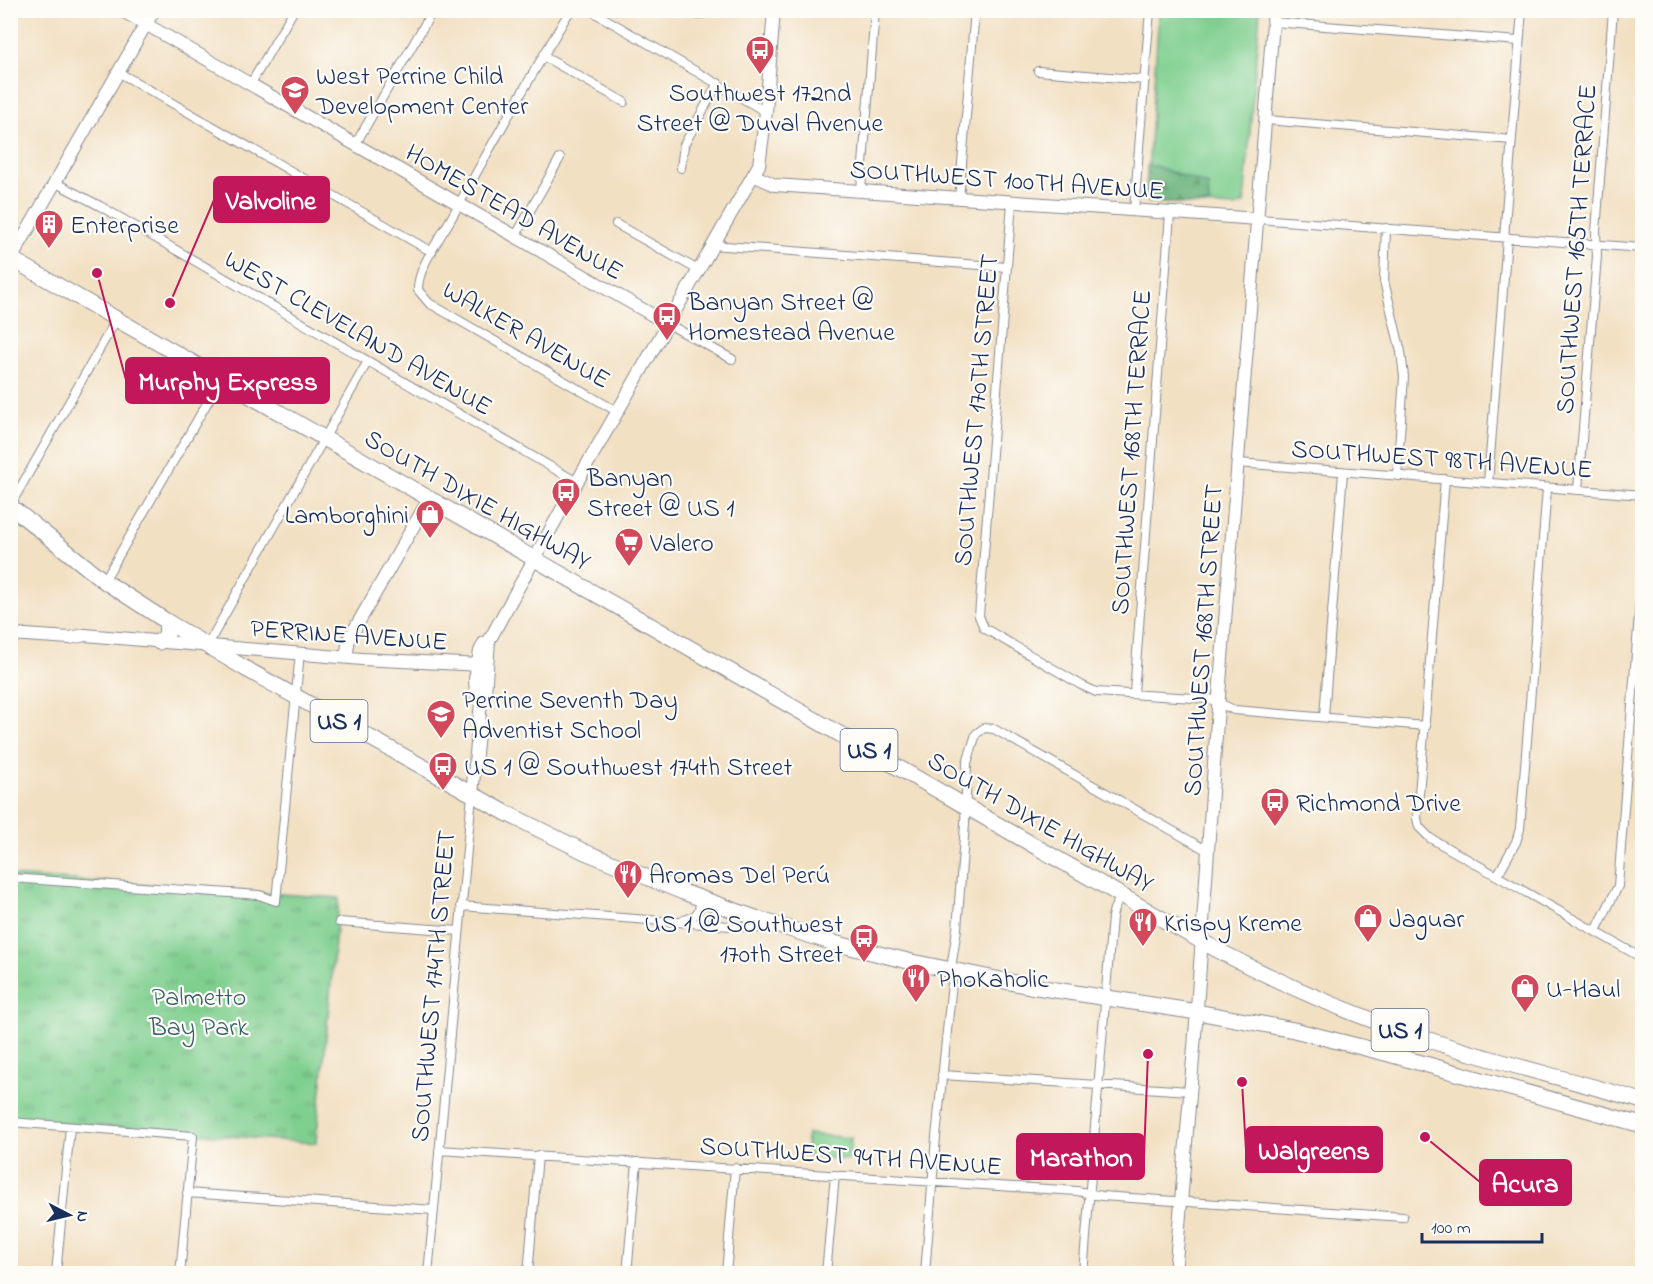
<svg xmlns="http://www.w3.org/2000/svg" width="1653" height="1284" font-family="'Indie Flower',sans-serif">
<style>
.green{fill:#7fcf8f;stroke:#4d7f76;stroke-width:1.5}
.forest{fill:url(#forest-firs);stroke:#41706c;stroke-width:1.5}
.park{fill:url(#park-tufts);stroke:#4d7f76;stroke-width:1.5}
.lines{fill:none;stroke-linecap:round;stroke-linejoin:round}
.street-casing{stroke:#868890;stroke-width:10}
.secondary-casing{stroke:#868890;stroke-width:14}
.highway-casing{stroke:#868890;stroke-width:17}
.street{stroke:#fff;stroke-width:8}
.secondary{stroke:#fff;stroke-width:12}
.highway{stroke:#fff;stroke-width:15}
.labels{text-anchor:middle;stroke-width:4.5;stroke-linejoin:round;paint-order:stroke}
.shield{fill:#fdfcf7;stroke:#5f6c8c;stroke-width:1.5}
.shield-label{font-size:24px;font-weight:bold;fill:#1b2f5e}
.poi-label{font-size:26px;fill:#1b2f5e;stroke:#fdfcf7;text-anchor:start}
.street-label{font-size:26px;fill:#1b2f5e;stroke:#fdfcf7}
.park-label{font-size:26px;fill:#395f6d;stroke:#fdfcf7}
.leader{fill:none;stroke:#c2185b;stroke-width:2}
.callout-dot{fill:#c2185b;stroke:#fdfcf7;stroke-width:2}
.callout{fill:#c2185b;stroke:#c2185b;stroke-width:2}
.callout-label{font-size:27px;text-anchor:middle;font-weight:bold;fill:#fff}
</style>
<defs>
<pattern id="forest-firs" width="22" height="20" patternUnits="userSpaceOnUse" patternTransform="scale(1.5)"><rect width="22" height="20" fill="#67b27a"/><path d="M5 1l3.5 6h-7zM16 11l3.5 6h-7z" fill="#549167"/></pattern>
<pattern id="park-tufts" width="24" height="20" patternUnits="userSpaceOnUse" patternTransform="scale(1.5)"><rect width="24" height="20" fill="#7fcf8f"/><path d="M3 7l-1-3M5 7V3M7 7l1-3M15 17l-1-3M17 17v-4M19 17l1-3" fill="none" stroke="#67a878"/></pattern>
</defs>
<rect width="100%" height="100%" fill="#fdfcf7"/>
<filter id="ink" filterUnits="userSpaceOnUse"><feTurbulence type="fractalNoise" baseFrequency=".0167" numOctaves="2"/><feDisplacementMap in="SourceGraphic" scale="12" xChannelSelector="R" yChannelSelector="G"/><feConvolveMatrix kernelMatrix="1 2 1 2 8 2 1 2 1" color-interpolation-filters="sRGB"/></filter>
<filter id="wash" filterUnits="userSpaceOnUse"><feTurbulence type="fractalNoise" baseFrequency=".008" numOctaves="4" result="noise"/><feDisplacementMap in="SourceGraphic" scale="24" xChannelSelector="R" yChannelSelector="G"/><feGaussianBlur stdDeviation="1.35" result="paint"/><feColorMatrix in="noise" values="0 0 0 0 0 0 0 0 0 0 0 0 0 0 0 0 0 1.4 0 .05"/><feComposite in="paint" operator="in"/></filter>
<g filter="url(#wash)">
<rect width="100%" height="100%" fill="#f2e0c3"/>
<path class="green" d="M1159,11H1260L1244,203L1235,207L1149,202L1146,200Z
M807,1134L851,1138L849,1160L806,1156Z"/>
<path class="forest" d="M1147,166H1155L1208,185L1209,205L1149,202L1146,200Z"/>
<path class="park" d="M10,876L339,898L316,1143L11,1119Z"/>
</g>
<g filter="url(#ink)">
<g class="lines">
<g class="street-casing">
<path id="street" d="M575,10L568,14C528,81 489,149 452,217C441,237 417,268 418,290L429,303L618,412
M590,10L766,112
M684,10L699,15L714,10
M10,19L15,10
M1273,22L1519,41
M543,56L624,102
M1038,71L1145,80
M118,72L432,252
M250,85L294,10
M1266,120L1512,140
M355,145L433,10
M681,168L684,145L718,83
M56,183L100,206L577,482
M861,190L875,10
M959,199L975,10
M1012,203L979,616L984,628L1081,685L1096,692L1210,699L1234,710L1426,726
M1134,211L1150,10
M1258,219L1642,248
M616,224L698,270
M1386,228L1384,281L1401,352L1404,377L1397,476
M515,237L560,158
M1504,238L1522,10
M712,245L1007,267
M668,324L732,359
M1238,463L1642,495
M1445,479L1417,818L1419,827L1430,838L1642,958
M1488,483L1507,238
M1578,490L1597,256L1596,231L1613,10
M11,508L15,497L116,320
M104,581L221,379
M207,646L368,361
M1134,693L1170,214
M1324,716L1343,472
M1497,876L1516,842L1520,829L1547,488
M10,878L259,895L276,901L300,652
M461,906L771,929
M684,920C696,917 703,910 698,898
M339,922L459,931
M1596,931L1618,886L1642,576
M942,1075L1190,1091
M10,1122L193,1136L180,1274
M439,1150L1077,1191L1102,1196L1403,1217
M187,1193L434,1210
M56,1274L70,1127
M428,1274L472,795
M528,1274L538,1155
M627,1274L637,1162
M726,1274L735,1168
M826,1274L835,1175
M925,1274L936,1137L952,983V962L957,929L965,824L967,763L976,734L984,728L994,729L1208,851
M1083,1274L1112,917L1114,909L1121,896"/>
</g>
<g class="secondary-casing">
<path id="secondary" d="M121,10L668,324
M753,175L775,185L1258,219
M10,261L154,10
M10,634L70,638L85,635L362,659L482,665
M489,641L485,694L481,702L476,695L475,679L480,651L484,643L489,641L502,617L577,482L759,165L766,112L774,10
M346,657L349,639L429,499
M472,795L481,702
M1175,1274L1196,1023L1217,721L1274,10"/>
</g>
<g class="highway-casing">
<path id="highway" d="M10,258L1183,931C1262,976 1345,1013 1432,1041C1502,1064 1573,1080 1642,1101
M10,506L104,581L166,621L246,669L508,814L585,852L683,892L764,921L834,943L912,962L1030,986L1197,1012L1294,1030L1389,1054L1642,1125
M159,642L167,635L166,621"/>
</g>
<use href="#street" class="street"/>
<use href="#secondary" class="secondary"/>
<use href="#highway" class="highway"/>
</g>
</g>
<defs>
<g id="bus-pin" transform="scale(1.5)"><path d="M0 17L-7.5 6A9.5 9.5 0 1 1 7.5 6Z" fill="#d1495b" stroke="#fdfcf7"/><path d="M-5-6H5V4H4V6H2V4H-2V6H-4V4H-5ZM-3.5-4V0h7V-4ZM-3.5 1.2v1.5H-2V1.2ZM2 1.2v1.5H3.5V1.2Z" fill="#fff"/></g>
<g id="school-pin" transform="scale(1.5)"><path d="M0 17L-7.5 6A9.5 9.5 0 1 1 7.5 6Z" fill="#d1495b" stroke="#fdfcf7"/><path d="M0-5L7-2L0 1L-7-2ZM-4 1L0 2.5L4 1V4Q0 6-4 4Z" fill="#fff"/></g>
<g id="building-pin" transform="scale(1.5)"><path d="M0 17L-7.5 6A9.5 9.5 0 1 1 7.5 6Z" fill="#d1495b" stroke="#fdfcf7"/><path d="M-4-6H4V6H1V3H-1V6H-4ZM-2.5-4.3h1.7v1.8h-1.7ZM.8-4.3h1.7v1.8H.8ZM-2.5-1h1.7V.8h-1.7ZM.8-1h1.7V.8H.8Z" fill="#fff"/></g>
<g id="shop-pin" transform="scale(1.5)"><path d="M0 17L-7.5 6A9.5 9.5 0 1 1 7.5 6Z" fill="#d1495b" stroke="#fdfcf7"/><path d="M-5-2.5h2.3a2.7 3.5 0 0 1 5.4 0H5L5.5 6h-11ZM-1.5-2.5h3a1.5 2.3 0 0 0-3 0Z" fill="#fff"/></g>
<g id="supermarket-pin" transform="scale(1.5)"><path d="M0 17L-7.5 6A9.5 9.5 0 1 1 7.5 6Z" fill="#d1495b" stroke="#fdfcf7"/><path d="M-6-5.5h2.5l.6 2H6L4.5 2H-2.5L-4.4-4H-6ZM-1.5 3.2a1.3 1.3 0 1 0 .1 0ZM3 3.2a1.3 1.3 0 1 0 .1 0Z" fill="#fff"/></g>
<g id="restaurant-pin" transform="scale(1.5)"><path d="M0 17L-7.5 6A9.5 9.5 0 1 1 7.5 6Z" fill="#d1495b" stroke="#fdfcf7"/><path d="M-5-6h1v4h1v-4h1v4h1v-4h1v5L-1.5 .5V6h-2V.5L-5-1ZM5-6V6H3V1.5H1.5Q1.5-4 5-6Z" fill="#fff"/></g>
</defs>
<g fill-rule="evenodd">
<use href="#bus-pin" x="760" y="50"/>
<use href="#school-pin" x="295" y="90"/>
<use href="#building-pin" x="49" y="224"/>
<use href="#bus-pin" x="667" y="316"/>
<use href="#bus-pin" x="566" y="492"/>
<use href="#shop-pin" x="430" y="514"/>
<use href="#supermarket-pin" x="629" y="542"/>
<use href="#school-pin" x="441" y="714"/>
<use href="#bus-pin" x="443" y="766"/>
<use href="#bus-pin" x="1275" y="802"/>
<use href="#restaurant-pin" x="628" y="874"/>
<use href="#shop-pin" x="1368" y="918"/>
<use href="#restaurant-pin" x="1143" y="922"/>
<use href="#bus-pin" x="864" y="938"/>
<use href="#restaurant-pin" x="916" y="978"/>
<use href="#shop-pin" x="1525" y="988"/>
</g>
<g class="labels">
<g class="shield">
<rect x="310.5" y="700" width="57" height="42" rx="4.5"/>
<rect x="840.5" y="729" width="57" height="42" rx="4.5"/>
<rect x="1371.5" y="1009" width="57" height="42" rx="4.5"/>
</g>
<g class="shield-label">
<text x="339" y="729">US 1</text>
<text x="869" y="758">US 1</text>
<text x="1400" y="1038">US 1</text>
</g>
<g class="poi-label">
<text x="316" y="84">West Perrine Child<tspan x="316" dy="30">Development Center</tspan></text>
<text x="760" y="101" text-anchor="middle">Southwest 172nd<tspan x="760" dy="30">Street @ Duval Avenue</tspan></text>
<text x="70" y="233">Enterprise</text>
<text x="688" y="310">Banyan Street @<tspan x="688" dy="30">Homestead Avenue</tspan></text>
<text x="587" y="486">Banyan<tspan x="587" dy="30">Street @ US 1</tspan></text>
<text x="409" y="523" text-anchor="end">Lamborghini</text>
<text x="650" y="551">Valero</text>
<text x="462" y="708">Perrine Seventh Day<tspan x="462" dy="30">Adventist School</tspan></text>
<text x="464" y="775">US 1 @ Southwest 174th Street</text>
<text x="1296" y="811">Richmond Drive</text>
<text x="649" y="883">Aromas Del Perú</text>
<text x="1389" y="927">Jaguar</text>
<text x="1164" y="931">Krispy Kreme</text>
<text x="843" y="932" text-anchor="end">US 1 @ Southwest<tspan x="843" dy="30">170th Street</tspan></text>
<text x="937" y="987">PhoKaholic</text>
<text x="1546" y="997">U-Haul</text>
</g>
<g class="street-label">
<text transform="translate(1007 179) rotate(4)" y="9">SOUTHWEST 100TH AVENUE</text>
<text transform="translate(515 211) rotate(30)" y="9">HOMESTEAD AVENUE</text>
<text transform="translate(1575 249) rotate(-86)" y="9">SOUTHWEST 165TH TERRACE</text>
<text transform="translate(359 332) rotate(30)" y="9">WEST CLEVELAND AVENUE</text>
<text transform="translate(527 334) rotate(30)" y="9">WALKER AVENUE</text>
<text transform="translate(975 410) rotate(-85)" y="9">SOUTHWEST 170TH STREET</text>
<text transform="translate(1130 452) rotate(-86)" y="9">SOUTHWEST 168TH TERRACE</text>
<text transform="translate(1442 458) rotate(4)" y="9">SOUTHWEST 98TH AVENUE</text>
<text transform="translate(478 499) rotate(30)" y="9">SOUTH DIXIE HIGHWAY</text>
<text transform="translate(349 634) rotate(4)" y="9">PERRINE AVENUE</text>
<text transform="translate(1202 640) rotate(-86)" y="9">SOUTHWEST 168TH STREET</text>
<text transform="translate(1041 821) rotate(30)" y="9">SOUTH DIXIE HIGHWAY</text>
<text transform="translate(432 986) rotate(-85)" y="9">SOUTHWEST 174TH STREET</text>
<text transform="translate(851 1155) rotate(4)" y="9">SOUTHWEST 94TH AVENUE</text>
</g>
<g class="park-label">
<text x="199" y="1005">Palmetto<tspan x="199" dy="30">Bay Park</tspan></text>
</g>
</g>
<path class="leader" d="M170 303L214 200M97 273L126 380M1242 1082L1246 1150M1148 1054L1144 1156M1425 1137L1480 1182"/>
<g class="callout-dot">
<circle cx="170" cy="303" r="6"/>
<circle cx="97" cy="273" r="6"/>
<circle cx="1242" cy="1082" r="6"/>
<circle cx="1148" cy="1054" r="6"/>
<circle cx="1425" cy="1137" r="6"/>
</g>
<g class="callout">
<rect x="214" y="177" width="115" height="45" rx="6"/>
<rect x="126" y="358" width="203" height="45" rx="6"/>
<rect x="1246" y="1127" width="136" height="45" rx="6"/>
<rect x="1017" y="1134" width="127" height="45" rx="6"/>
<rect x="1480" y="1160" width="91" height="45" rx="6"/>
</g>
<g class="callout-label">
<text x="271" y="209">Valvoline</text>
<text x="228" y="390">Murphy Express</text>
<text x="1314" y="1159">Walgreens</text>
<text x="1081" y="1166">Marathon</text>
<text x="1525" y="1192">Acura</text>
</g>
<rect width="1653" height="1284" fill="none" stroke="#fdfcf7" stroke-width="36"/>
<g transform="translate(69 1215) rotate(97)" stroke="#fdfcf7" stroke-width="4.5" paint-order="stroke">
<path d="M0-4.5L10 22L0 15L-10 22Z" fill="#1b2f5e"/>
<text y="-9" font-size="16" font-weight="bold" text-anchor="middle" fill="#1b2f5e">N</text>
</g>
<path d="M1422 1233v9h120v-9" fill="none" stroke="#1b2f5e" stroke-width="3"/>
<text x="1431" y="1233" font-size="18" fill="#1b2f5e" stroke="#fdfcf7" stroke-width="4.5" paint-order="stroke">100 m</text>
</svg>
